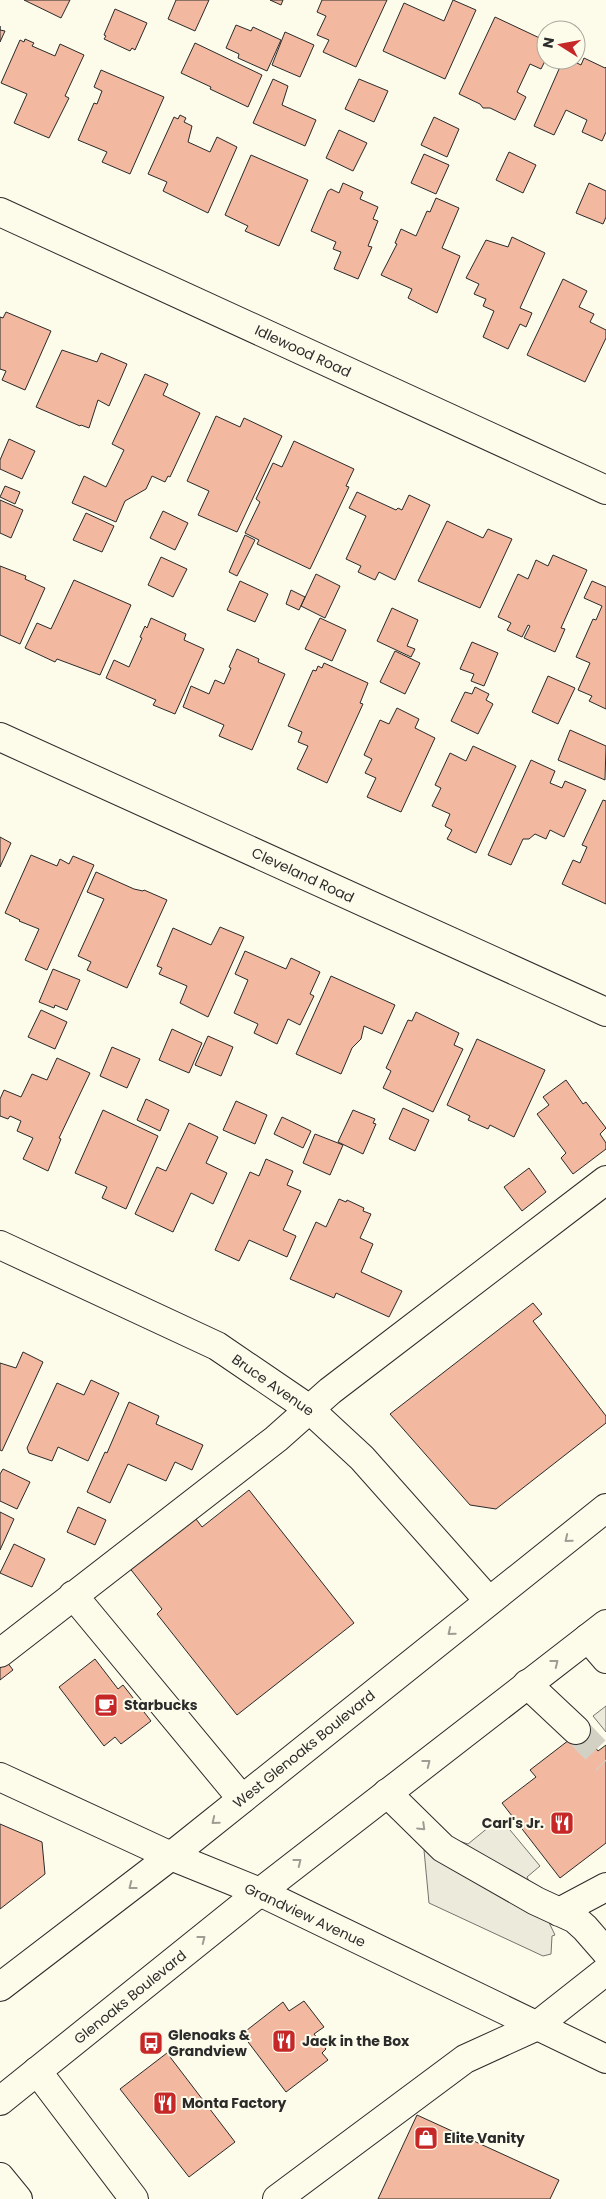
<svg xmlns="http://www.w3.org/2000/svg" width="606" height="2199" font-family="Poppins,sans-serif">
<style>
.parking{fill:#eceadb;stroke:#74746e}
.building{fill:#f2b8a0;stroke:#2b2b2b}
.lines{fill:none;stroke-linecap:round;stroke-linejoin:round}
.minor-tunnel{stroke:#d3d1c4;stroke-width:28;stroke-dasharray:28 14;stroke-linecap:butt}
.minor-casing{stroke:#2b2b2b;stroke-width:30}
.major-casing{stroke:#2b2b2b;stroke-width:30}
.minor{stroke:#fdfbea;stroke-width:28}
.major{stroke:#fdfbea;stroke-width:28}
.oneway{stroke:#9e9d94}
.labels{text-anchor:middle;stroke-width:4;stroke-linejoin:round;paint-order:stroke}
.street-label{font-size:14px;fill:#2b2b2b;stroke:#fdfbea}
.poi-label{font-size:14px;font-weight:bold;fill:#2b2b2b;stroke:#fdfbea;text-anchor:start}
</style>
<rect width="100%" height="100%" fill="#fdfbea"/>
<path class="parking" d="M606,1706V1732L593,1716Z
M500,1818L540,1866L527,1877L555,1935L552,1936L551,1954L543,1956L429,1903L424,1850L441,1835L468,1844Z"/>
<path class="building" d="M24,0H70L61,18Z
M176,0H209L195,31L168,19Z
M270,0H283L281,5Z
M322,0H387L356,67L323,52L329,40L317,35L326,16L317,12Z
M453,0L476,10L445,79L383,51L404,3L444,21Z
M115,9L147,23L135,50L132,48L130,51L104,39L106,36L104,35Z
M495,17L546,41V59L541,69L530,64L517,92L526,97L515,120L490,108H483L480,104L459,94Z
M236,25L251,31L253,27L281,40L267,71L238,58L239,54L226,48Z
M0,26V30L5,31L0,42Z
M285,32L314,45L300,77L272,65Z
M25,39L34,43L32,46L55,56L60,44L84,55L65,96L69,98L49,138L14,123L27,94L1,83L20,40L24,42Z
M195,43L262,75L248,107L210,89L211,87L181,73Z
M584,58L605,68L606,67V132L602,141L582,132L587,120L566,110L554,135L534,126L563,60H571L581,65Z
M101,70L164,97L130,174L102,162L107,152L78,140L94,103L97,104L102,91L94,87Z
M273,79L288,86L282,105L316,120L305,146L253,123Z
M359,79L388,91L374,122L345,109Z
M180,115L186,118L184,122L192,126L188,142L210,152L217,137L237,147L208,213L163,191L167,182L148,174L174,117L178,119Z
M434,117L459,129L447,157L421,145Z
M339,130L367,143L353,171L326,158Z
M509,152L536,165L523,193L496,180Z
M424,154L449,165L436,194L411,183Z
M251,155L308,180L279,246L245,231L248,226L225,215Z
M343,183L363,192L360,199L378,207L373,219L378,221L368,246L372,247L358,279L334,269L341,252L333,249L336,242L311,231L328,191L331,189L339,193Z
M589,183L606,191V217L603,224L576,213Z
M436,198L459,208L442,248L460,256L437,313L408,298L412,289L381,275L397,244L395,243L401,229L416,236L427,211L430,212Z
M512,237L545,253L520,308L532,313L526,327L520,324L508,349L483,337L494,311L483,306L486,299L474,294L479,284L466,278L486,240L508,247Z
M563,279L587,291L579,307L594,314L590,322L606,330V338L585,382L527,355Z
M6,312L51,331L25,390L2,380L6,371L0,369V317L3,318Z
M62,350L97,362L101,353L127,364L109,406L98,400L89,428L81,425L80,426L36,407Z
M145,374L168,384L163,395L200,413L170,477L168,476L165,482L152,476L146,489L125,501L116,522L72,503L84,476L106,487L124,450L112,444Z
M216,416L240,427L244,418L282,436L237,532L198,515L209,491L187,481Z
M9,439L35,451L22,479L0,469V460Z
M294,441L354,469L346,486L349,487L310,569L257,544L259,540L245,533L260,502L256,499L273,463L282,467Z
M5,486L20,492L15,504L0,497Z
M357,492L396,510L398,508L402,510L409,495L430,505L395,580L379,572L375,580L358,572L361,566L346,559L366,516L349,508Z
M0,500L23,510L11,538L0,533Z
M163,511L188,523L175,550L150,538Z
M86,513L114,526L102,552L73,540Z
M447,521L483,538L488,529L512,539L480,608L418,581Z
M245,535L255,540L237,576L229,572Z
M553,555L587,570L561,628L565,629L555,652L524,638L530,626L528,625L522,637L507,630L511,623L498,617L518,574L528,579L536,560L548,566Z
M161,557L187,569L173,597L148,585Z
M0,566L26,576L25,579L45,588L20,644L0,635Z
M316,574L340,586L325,618L301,606Z
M74,580L131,605L100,675L57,659L55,662L25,648L37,623L51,629Z
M240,581L268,594L255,622L227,610Z
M592,581L606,587V709L589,701L592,696L578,690L590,663L576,657L593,619L596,620L602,606L584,598Z
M291,590L305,597L299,610L286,604Z
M392,608L418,620L407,646L415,649L411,657L377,641Z
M151,618L186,634L184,640L204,649L175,714L153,705L156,700L106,678L114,660L129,667L142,638L140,637L145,626L147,628Z
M320,618L346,630L332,661L305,649Z
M472,642L498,653L484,686L471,681L474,674L460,669Z
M237,649L259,659L258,662L285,674L252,750L219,736L224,725L183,707L191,686L209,694L215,680L224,684L231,668L229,667Z
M395,651L420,663L405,694L380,682Z
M324,663L368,683L360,703L363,704L327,783L297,769L308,746L298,742L302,732L288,726L313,670L316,671L318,666L322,668Z
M548,676L575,688L558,724L532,712Z
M475,687L489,694L486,700L493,704L478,734L451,721L465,692L472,694Z
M397,708L419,719L415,728L435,738L401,812L367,797L376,778L365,773L372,759L364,755L380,720L389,724Z
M570,730L606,746L605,780L558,760Z
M473,746L516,766L476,853L447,839L452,830L445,826L450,814L432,806L441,788L435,785L450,753L466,761Z
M531,760L555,771L550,783L562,788L565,781L586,790L564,837L550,830L546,839L535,834L529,839H523L511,865L488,855Z
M603,800L606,801V904L562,884L573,860L580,863L587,847L582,845Z
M0,837L11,843L0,867Z
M31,855L57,866L60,859L69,864L73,856L94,865L47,970L25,960L39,929L19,921L20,920L5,913Z
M96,872L134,889L143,891L144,890L167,900L127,988L87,970L91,962L78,956L104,899L87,892Z
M220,927L244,937L208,1017L180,1003L187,986L159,974L162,968L157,966L173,928L211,945Z
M245,951L286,969L291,958L320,972L310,994L314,996L300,1025L288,1019L277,1044L254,1033L258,1024L234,1013L248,980L235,974Z
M53,969L80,980L67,1010L55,1005L54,1008L39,1002Z
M331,976L395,1005L382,1034L364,1026L361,1039L352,1048L341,1074L296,1054Z
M41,1010L67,1022L55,1049L28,1037Z
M416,1012L459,1033L454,1045L463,1049L433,1112L383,1088L391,1071L386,1068L408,1020L412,1021Z
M172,1029L202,1043L189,1073L159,1060Z
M208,1036L233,1047L221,1076L195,1065Z
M477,1039L545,1070L514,1137L490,1125L488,1129L468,1120L470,1116L447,1105Z
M112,1047L140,1059L127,1088L100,1076Z
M57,1058L90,1073L59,1138L61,1139L48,1171L23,1159L33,1138L17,1131L21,1121L10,1116L8,1119L0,1116V1099L4,1090L21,1097L32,1074L47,1080Z
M566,1080L583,1104L586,1102L606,1128L600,1134L606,1143V1149L573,1174L561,1158L566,1153L537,1114L549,1105L543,1097Z
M146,1099L169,1110L160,1131L137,1120Z
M236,1101L267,1115L255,1144L223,1130Z
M403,1108L429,1120L415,1151L389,1139Z
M103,1110L158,1136L126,1209L102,1198L107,1187L75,1173Z
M353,1110L375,1119L373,1123L376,1124L363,1154L338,1142Z
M282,1117L311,1131L303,1148L274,1134Z
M189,1123L218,1137L206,1163L227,1173L213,1204L191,1193L173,1232L135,1214L157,1167L166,1171Z
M315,1134L343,1145L330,1175L303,1163Z
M266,1159L293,1171L287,1185L301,1191L283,1230L296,1236L287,1257L249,1240L239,1261L215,1250L250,1172L259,1176Z
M529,1168L546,1192L522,1211L504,1187Z
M339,1199L346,1202L347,1200L364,1208L363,1211L371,1214L360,1238L373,1244L361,1272L402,1291L389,1317L336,1293L334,1298L290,1279L316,1222L326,1227Z
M533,1303L542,1314L533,1321L606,1416V1423L496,1509L470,1505L390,1414Z
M23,1352L43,1362L2,1451L0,1450V1363L16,1368Z
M91,1380L119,1393L88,1461L58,1447L52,1461L29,1453L27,1448L57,1383L84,1395Z
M129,1402L159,1416L156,1424L203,1445L192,1470L175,1462L166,1481L128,1464L110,1503L87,1492L105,1452L107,1453Z
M3,1469L30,1482L17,1509L0,1501V1474Z
M249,1490L354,1623L237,1715L157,1614L162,1609L128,1566L193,1515L202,1527Z
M78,1507L106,1520L95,1545L67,1532Z
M0,1512L14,1519L0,1550Z
M14,1544L45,1559L32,1587L0,1573Z
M95,1659L118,1689L123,1685L151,1721L121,1744L115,1737L104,1746L59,1687Z
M7,1662L13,1670L0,1680V1668Z
M582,1730L598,1751L606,1745V1843L560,1878L502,1803L536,1777L530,1770Z
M0,1824L42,1842L45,1874L0,1909Z
M304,2001L324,2027L314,2034L326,2049L322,2053L328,2060L286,2092L242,2034L283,2002L289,2011Z
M167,2053L235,2142L189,2177L120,2089Z
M417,2115L559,2180L550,2199H378Z"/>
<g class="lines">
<path class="minor-tunnel" d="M576,1730L606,1761"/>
<g class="minor-casing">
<path id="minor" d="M0,212L606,490
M0,737L606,1012
M0,1245L217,1346L308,1408L362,1458L489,1601
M73,1595L242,1799
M588,1638L606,1659
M0,1653L276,1439L330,1391L606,1180
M527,1684L576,1730
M0,1777L171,1856L260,1892L606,2059
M387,1793L443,1848L536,1901L575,1919L585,1928L606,1952
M559,1912L606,1887
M37,2071L134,2199
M0,2177L18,2199
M277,2199L465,2059L535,2027L606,1971"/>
</g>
<g class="major-casing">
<path id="major" d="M0,1987L171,1856L606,1508
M0,2101L260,1892L606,1624"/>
</g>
<use href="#minor" class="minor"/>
<use href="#major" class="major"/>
</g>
<defs><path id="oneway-chevron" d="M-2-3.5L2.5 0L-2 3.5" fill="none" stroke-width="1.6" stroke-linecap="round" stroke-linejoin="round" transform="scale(1.25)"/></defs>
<g class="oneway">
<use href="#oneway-chevron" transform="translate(568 1539) rotate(141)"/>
<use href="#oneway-chevron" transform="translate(451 1632) rotate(141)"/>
<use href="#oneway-chevron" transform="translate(555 1663) rotate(-38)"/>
<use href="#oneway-chevron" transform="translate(427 1763) rotate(-38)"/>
<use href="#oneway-chevron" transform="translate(215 1821) rotate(141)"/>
<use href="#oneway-chevron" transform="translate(422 1827) rotate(44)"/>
<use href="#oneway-chevron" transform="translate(298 1862) rotate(-38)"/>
<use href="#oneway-chevron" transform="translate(132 1886) rotate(142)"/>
<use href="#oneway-chevron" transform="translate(202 1939) rotate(-38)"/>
</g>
<defs>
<g id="cafe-square" transform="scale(1.25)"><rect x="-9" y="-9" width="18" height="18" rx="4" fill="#c62828" stroke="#fdfbea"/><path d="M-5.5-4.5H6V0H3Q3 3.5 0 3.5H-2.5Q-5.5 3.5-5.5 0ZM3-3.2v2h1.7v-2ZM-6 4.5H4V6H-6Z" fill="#fff"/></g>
<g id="restaurant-square" transform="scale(1.25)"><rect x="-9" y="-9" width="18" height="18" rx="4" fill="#c62828" stroke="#fdfbea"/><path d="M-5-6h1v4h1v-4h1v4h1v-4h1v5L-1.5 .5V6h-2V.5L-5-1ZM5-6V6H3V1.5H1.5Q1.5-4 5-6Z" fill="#fff"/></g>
<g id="bus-square" transform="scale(1.25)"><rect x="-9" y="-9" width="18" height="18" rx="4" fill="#c62828" stroke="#fdfbea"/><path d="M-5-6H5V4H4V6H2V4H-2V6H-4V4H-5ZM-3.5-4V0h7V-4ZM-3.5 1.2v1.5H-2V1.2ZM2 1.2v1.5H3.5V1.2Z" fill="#fff"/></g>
<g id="shop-square" transform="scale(1.25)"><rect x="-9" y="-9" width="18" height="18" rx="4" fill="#c62828" stroke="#fdfbea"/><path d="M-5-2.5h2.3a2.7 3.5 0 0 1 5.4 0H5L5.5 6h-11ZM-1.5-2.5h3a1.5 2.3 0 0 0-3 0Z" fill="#fff"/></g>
</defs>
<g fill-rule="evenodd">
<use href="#cafe-square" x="106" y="1705"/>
<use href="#restaurant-square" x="562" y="1823"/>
<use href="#restaurant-square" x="284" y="2041"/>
<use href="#bus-square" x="151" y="2043"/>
<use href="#restaurant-square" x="165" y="2103"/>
<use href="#shop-square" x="426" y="2138"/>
</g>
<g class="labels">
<g class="street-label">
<text transform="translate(303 351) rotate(25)" y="5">Idlewood Road</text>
<text transform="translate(303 875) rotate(25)" y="5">Cleveland Road</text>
<text transform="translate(273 1385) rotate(35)" y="5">Bruce Avenue</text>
<text transform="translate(304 1749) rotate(-39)" y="5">West Glenoaks Boulevard</text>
<text transform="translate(305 1915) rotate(25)" y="5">Grandview Avenue</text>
<text transform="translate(130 1997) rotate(-39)" y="5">Glenoaks Boulevard</text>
</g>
<g class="poi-label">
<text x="124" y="1710">Starbucks</text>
<text x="544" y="1828" text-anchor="end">Carl's Jr.</text>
<text x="168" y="2040">Glenoaks &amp;<tspan x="168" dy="16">Grandview</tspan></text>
<text x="302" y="2046">Jack in the Box</text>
<text x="182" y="2108">Monta Factory</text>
<text x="444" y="2143">Elite Vanity</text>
</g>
</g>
<g transform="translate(561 45) rotate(281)"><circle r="24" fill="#fdfbea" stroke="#a9a89e"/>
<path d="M0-4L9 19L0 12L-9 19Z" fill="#c62828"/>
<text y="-8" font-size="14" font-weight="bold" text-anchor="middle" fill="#2b2b2b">N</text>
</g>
</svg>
